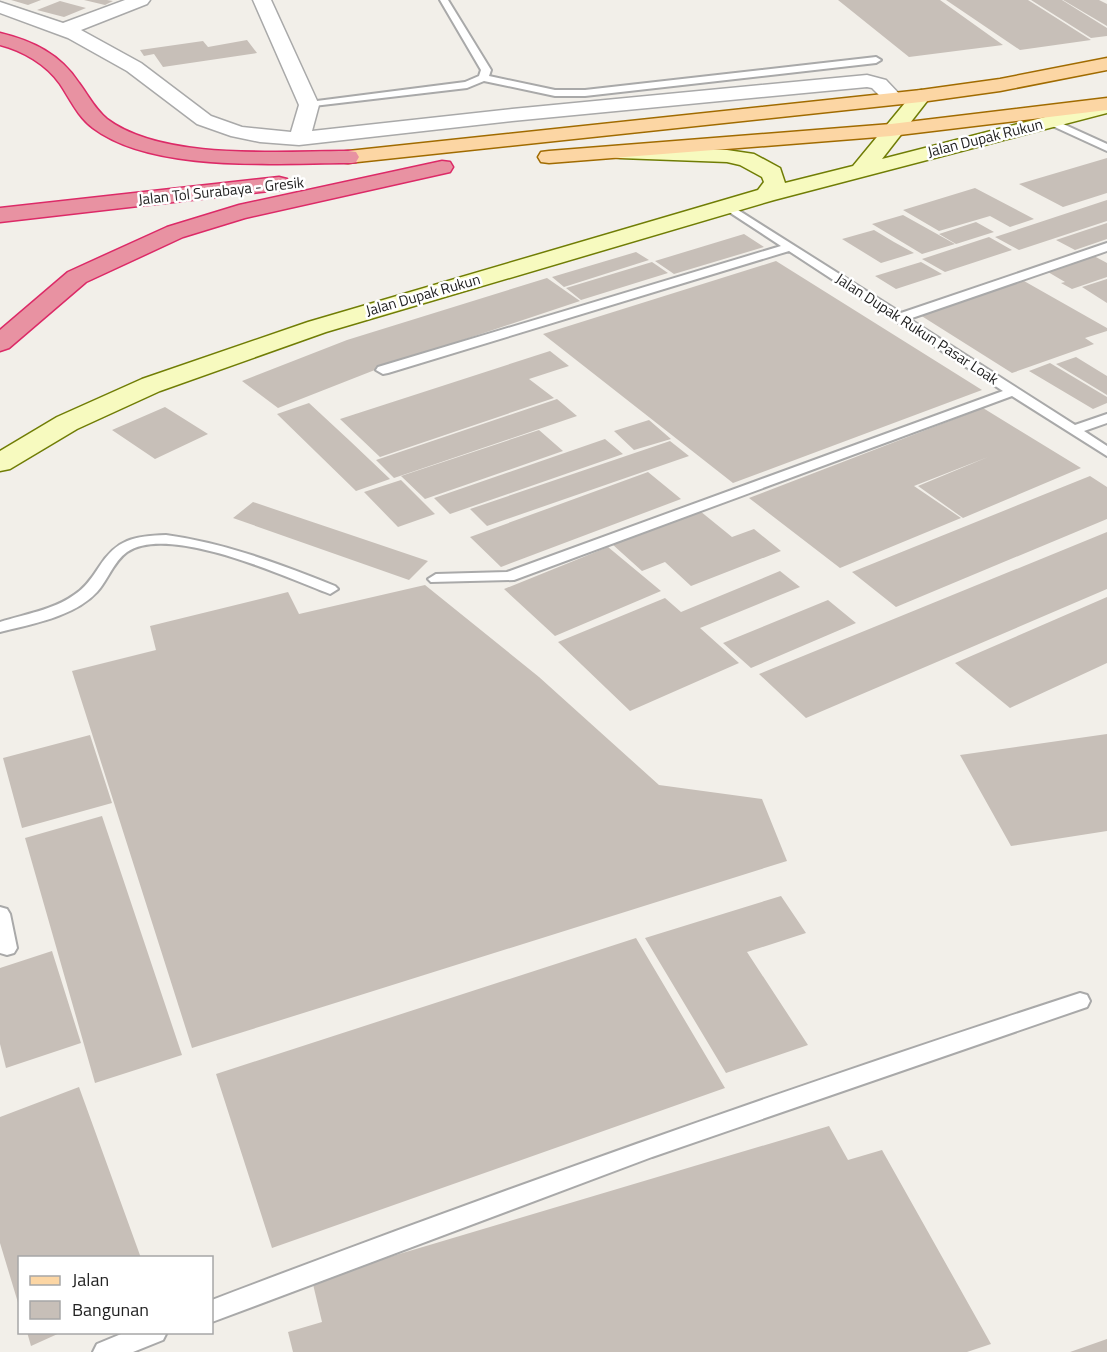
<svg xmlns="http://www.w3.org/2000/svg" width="1107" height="1352" font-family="'Titillium Web',sans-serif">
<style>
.building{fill:#c7bfb8}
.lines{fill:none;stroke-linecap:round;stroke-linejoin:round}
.lane-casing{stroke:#a9a9a9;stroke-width:4}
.street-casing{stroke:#a9a9a9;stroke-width:3}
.secondary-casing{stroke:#707d05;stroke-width:3}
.primary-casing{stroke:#a06b00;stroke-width:3}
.highway-casing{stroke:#dc2a67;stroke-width:3}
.lane{fill:#fff;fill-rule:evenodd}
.street{fill:#fff;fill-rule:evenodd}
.secondary{fill:#f7fabf;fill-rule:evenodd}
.primary{fill:#fcd6a4;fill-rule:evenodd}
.highway{fill:#e892a2;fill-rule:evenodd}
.labels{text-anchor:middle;stroke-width:5;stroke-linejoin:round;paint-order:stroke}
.far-street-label{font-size:15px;fill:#222;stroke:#fff}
</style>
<rect width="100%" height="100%" fill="#f2efe9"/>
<path class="building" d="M11,0H41L28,5Z
M84,0H107L113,1L105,5Z
M838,0H940L1003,45L909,57Z
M946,0H1028L1091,40L1020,50Z
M1031,0H1062L1107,28V36L1091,38Z
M1063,0H1099L1107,4V26Z
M60,1L71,4L86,8L64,17L37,10Z
M247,40L257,53L163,67L154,54L144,56L140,50L203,41L208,47Z
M1107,158V193L1063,207L1019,184Z
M975,188L1034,219L1010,227L990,216L939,231L903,210Z
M1107,200V221L1019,250L995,237Z
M903,215L955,244L922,254L872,224Z
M976,222L994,232L956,244L939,234Z
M1107,223V239L1075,250L1056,240Z
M874,230L894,242L914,253L881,263L842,239Z
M744,234L764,247L674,274L655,261Z
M989,237L1012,250L945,272L922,259Z
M636,252L649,260L564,287L552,277Z
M1094,256L1107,263V277L1072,289L1061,283L1065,282L1048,272Z
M776,261L982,390L733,483L543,334Z
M652,262L668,273L581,300L566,288Z
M921,262L942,274L896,289L875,276Z
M547,278L580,301L385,366L278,408L242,381L347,340Z
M1107,279V303L1082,287Z
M1024,281L1107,328V331L1085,338L1094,344L1012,373L920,315Z
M550,351L569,366L529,379L554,398L380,457L340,419Z
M1076,357L1107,376V395L1056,364Z
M1050,363L1107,397V403L1093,409L1029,371Z
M557,399L577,416L394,478L376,460Z
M309,403L350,441L390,479L356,491L277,414Z
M165,407L208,434L155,459L112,430Z
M983,408L1081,468L963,518L918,486L988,457L914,486L961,518L840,568L749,498Z
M649,420L671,439L634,450L614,431Z
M539,430L563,451L425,499L401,476Z
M605,439L623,454L450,514L434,498Z
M670,441L689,456L487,526L470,509Z
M648,472L681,499L501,567L470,537Z
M1090,476L1107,487V519L896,607L852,572Z
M401,480L435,514L398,527L364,492Z
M253,502L360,538L428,561L409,580L233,518Z
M700,511L732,537L754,529L781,551L691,586L665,562L642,571L612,544Z
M1107,532V589L806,718L759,674Z
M608,547L661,591L555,636L504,589Z
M780,571L800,587L700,628L739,663L630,711L558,642L665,598L681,612Z
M425,585L539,677L659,785L762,799L787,861L192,1048L72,671L156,650L150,626L288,592L299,614Z
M1107,597V663L1010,708L955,663Z
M828,600L856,623L751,668L723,643Z
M1107,734V831L1011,846L960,755Z
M90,735L112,803L22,828L3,758Z
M102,816L182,1055L95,1083L25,838Z
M781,896L806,933L747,952L808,1045L726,1073L645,938Z
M636,938L725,1088L272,1248L216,1074Z
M52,951L81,1043L6,1068L0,1044V968Z
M79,1087L141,1258H20L19,1306L0,1243V1117Z
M829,1126L848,1160L882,1150L991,1344L967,1352H293L288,1332L322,1322L312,1280Z
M27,1332H62L31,1346Z
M1107,1339V1352H1070Z"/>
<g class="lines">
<g class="lane-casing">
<path id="lane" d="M440,0H448L491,70L489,76L555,90H585L876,57L881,60L876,63L585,96H555L484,81L467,88L305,107L304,105L309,102L465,82L479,76L481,70Z
M1050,118L1107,144V151L1046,123L1045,121Z
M727,203L901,313L1107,243V251L909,319L1075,425L1107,414V423L1084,431L1107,446V456L1012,396L514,580L431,582L428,579L436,574L507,572L1003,391L789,251L388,373L383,374L376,370L378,367L781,246L723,208V204Z
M166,535C225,543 280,564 335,586L338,589L330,594L325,592C282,575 168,524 127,552C113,562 108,580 97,592C74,617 31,624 0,632V622C25,614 53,610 74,595C85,588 92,578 99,567C117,539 134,536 166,535Z
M0,907L7,909L10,914L17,948L14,953L7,955L0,953Z
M1080,993L1087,995L1090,1001L1087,1007L652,1157L212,1322V1300C498,1191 788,1088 1080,993Z
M126,1332H167L163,1340L133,1352H93L97,1344Z"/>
</g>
<g class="street-casing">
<path id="street" d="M125,0H150L147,4L81,30L141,63L211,116L242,127L291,132L299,105L253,0H271L319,105L312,131L512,109L867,75L886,80L904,99L901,103H887L872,88L867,87L512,121L299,145L260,142L231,136L197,124L127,71L68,38L0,13V2L63,23Z"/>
</g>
<g class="secondary-casing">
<path id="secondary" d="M921,90L928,92L931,96L882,159L1107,101V113L774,200L326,332L160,391L77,429L10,469L0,471V451L57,417L142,379L308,322L758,190L764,182L762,177L740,165L727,162L620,158L612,157L609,152L612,147L620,146L727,150L754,154L780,168L785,183L853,166L914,92Z"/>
</g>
<g class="primary-casing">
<path id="primary" d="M1107,58V70L1000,91L921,102L348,163L340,162L337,157L340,152L348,151L921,90L1000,79Z
M1107,98V110L891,136L549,163L541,162L538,157L541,152L549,151L891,124Z"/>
</g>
<g class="highway-casing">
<path id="highway" d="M0,33C33,41 60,54 79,83C88,95 95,109 107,119C163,161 280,151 348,151L356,152L359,157L356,162L348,163C275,163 153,173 93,128C78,117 70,99 60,84C46,64 23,51 0,45Z
M442,161L450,162L453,167L450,172L245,218L183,237L86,282L9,348L0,351V330L68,272L167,227L239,205Z
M279,177L287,179L290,184L287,189L0,222V208Z"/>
</g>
<use href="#lane" class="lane"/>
<use href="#street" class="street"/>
<use href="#secondary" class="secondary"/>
<use href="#primary" class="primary"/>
<use href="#highway" class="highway"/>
</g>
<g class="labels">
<g class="far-street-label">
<text transform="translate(985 138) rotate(-14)" y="5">Jalan Dupak Rukun</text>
<text transform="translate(221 191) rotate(-6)" y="5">Jalan Tol Surabaya - Gresik</text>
<text transform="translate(423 295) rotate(-16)" y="5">Jalan Dupak Rukun</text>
<text transform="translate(917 329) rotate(33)" y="5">Jalan Dupak Rukun Pasar Loak</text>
</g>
</g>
<rect x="18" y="1256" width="195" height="78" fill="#ffffff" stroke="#a7a7a7" stroke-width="1.5"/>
<rect x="30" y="1276" width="30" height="9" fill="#fcd6a4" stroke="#a7a7a7" stroke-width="1.5"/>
<text x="72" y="1286" font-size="18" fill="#222222">Jalan</text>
<rect x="30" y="1301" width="30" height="18" fill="#c7bfb8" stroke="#a7a7a7" stroke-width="1.5"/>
<text x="72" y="1316" font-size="18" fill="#222222">Bangunan</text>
</svg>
